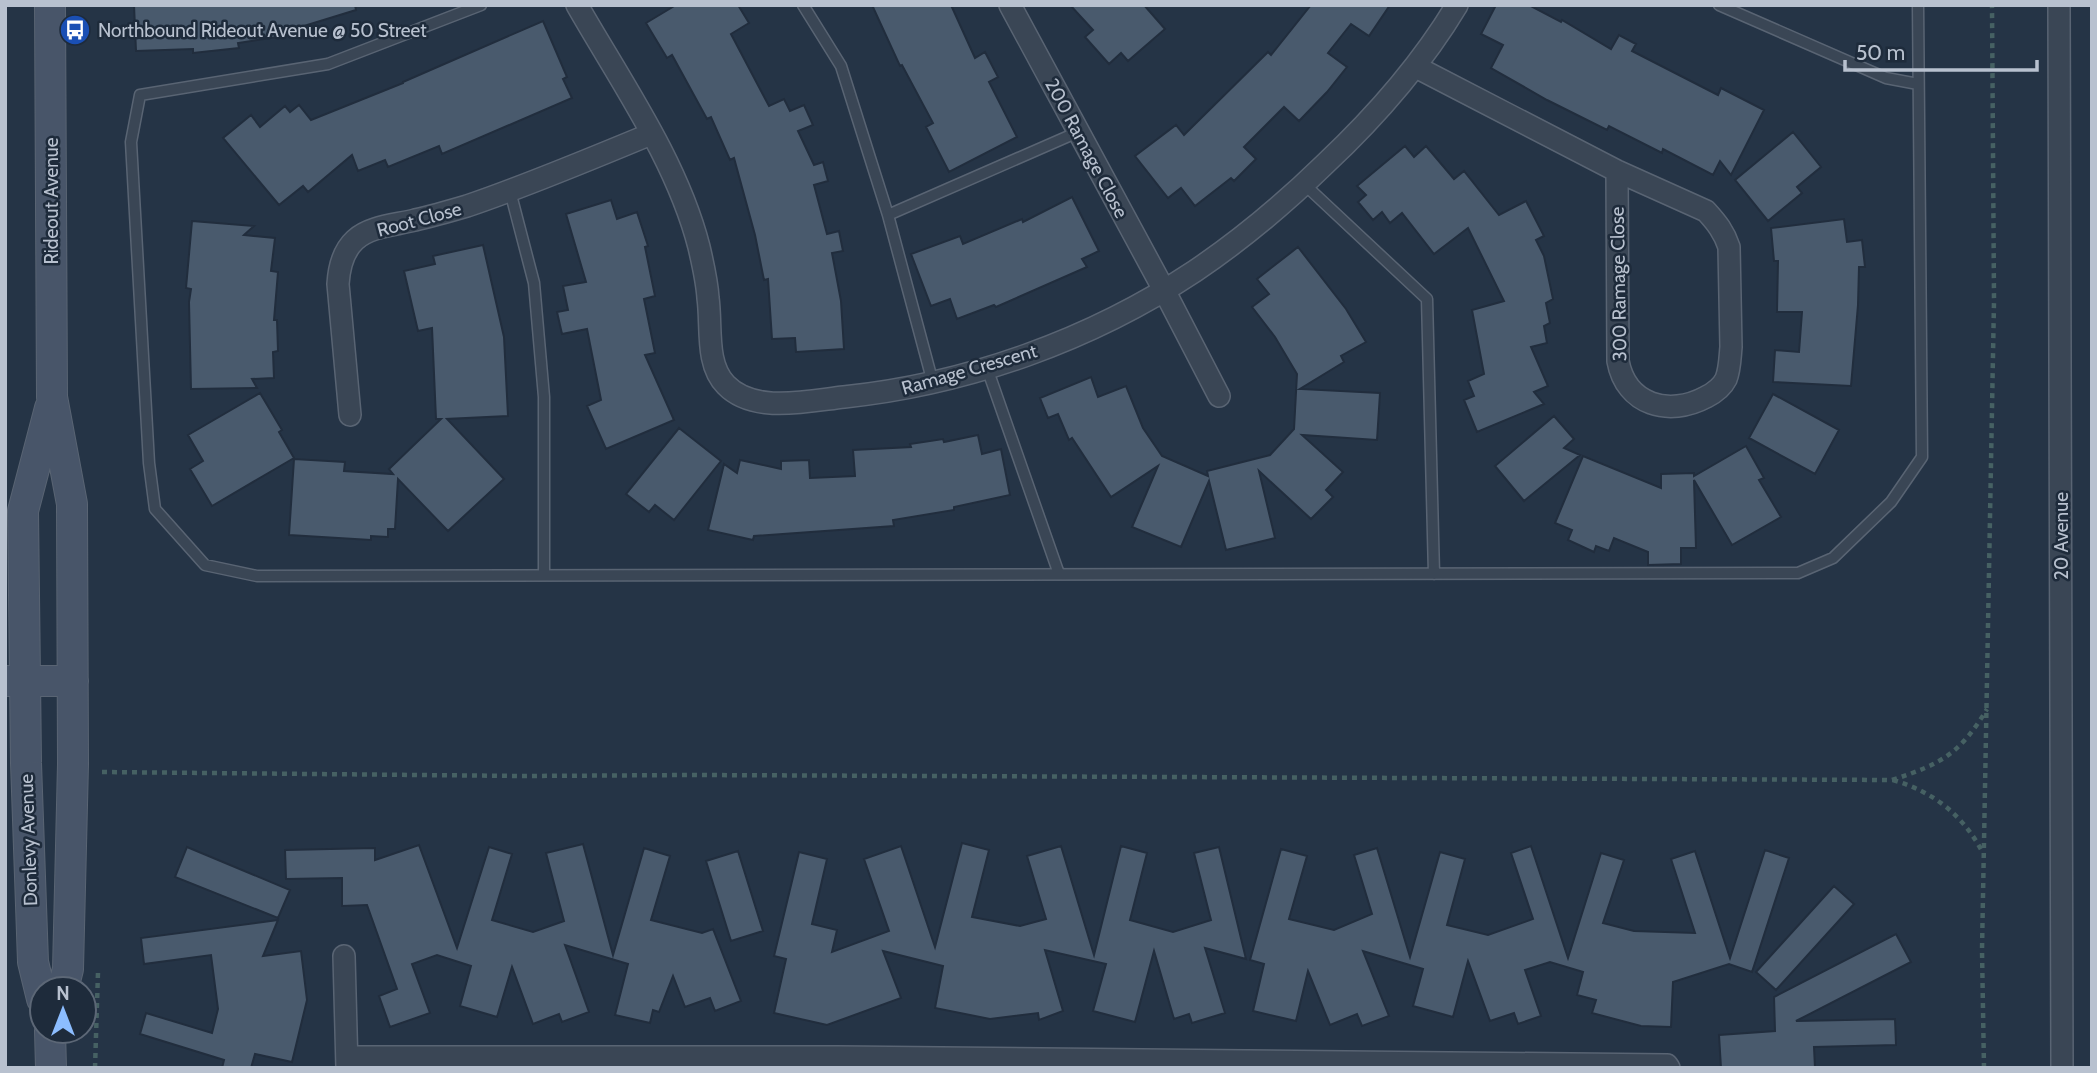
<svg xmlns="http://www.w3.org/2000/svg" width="2097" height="1073" font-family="Cabin,sans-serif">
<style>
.building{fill:#495a6d;stroke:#212d3d;stroke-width:2}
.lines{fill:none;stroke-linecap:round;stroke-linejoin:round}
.lane-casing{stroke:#596473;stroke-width:13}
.street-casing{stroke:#596473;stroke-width:24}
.secondary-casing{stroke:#596473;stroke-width:32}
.path{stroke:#466163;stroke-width:4.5;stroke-dasharray:5 5;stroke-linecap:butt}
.lane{stroke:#3a4655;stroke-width:10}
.street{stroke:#3a4655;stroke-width:21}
.secondary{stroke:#485569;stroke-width:30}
.labels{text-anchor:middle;stroke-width:5;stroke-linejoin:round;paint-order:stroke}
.poi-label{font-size:19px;fill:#b8c1cf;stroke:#1e2b3b;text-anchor:start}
.street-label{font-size:19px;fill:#b8c1cf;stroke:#1e2b3b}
</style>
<rect width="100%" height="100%" fill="#253446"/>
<path class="building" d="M134,5H355L356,10L304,26L305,33L238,43L239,48L193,53V49L136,51Z
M676,5H738L749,23L731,34L769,106L784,99L790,111L804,105L813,125L798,131L814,165L823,162L828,181L814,185L827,234L839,231L843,251L832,253L841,301L844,349L796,352L795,338L772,339L768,279L764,280L755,235L734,158L730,160L711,117L707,119L672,55L667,58L646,23Z
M872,5H951L975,58L985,52L998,77L989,82L1017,137L949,172L926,127L933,123L902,65L900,66Z
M1070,5H1144L1165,29L1128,61L1121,53L1109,64L1085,37L1093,30Z
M1311,5H1390L1369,36L1351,24L1328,53L1347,67L1327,92L1299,121L1284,107L1244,147L1256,159L1234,181L1231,178L1195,206L1181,188L1168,198L1135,156L1176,125L1184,135L1268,52L1271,55Z
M1496,5H1529L1561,22L1562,20L1611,49L1619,35L1636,44L1632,51L1718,95L1721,88L1764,110L1731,175L1720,161L1713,175L1663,149L1662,153L1609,126L1607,130L1547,100L1491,68L1503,45L1481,34Z
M543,21L567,77L563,79L572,98L442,154L439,146L388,167L385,160L358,171L352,155L308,192L303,186L279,205L223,138L251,115L260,127L285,106L290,112L299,105L311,120L403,83V82Z
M1793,132L1821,167L1797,187L1802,193L1768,221L1735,180Z
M1405,146L1414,157L1426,146L1454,179L1464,171L1499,215L1526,201L1544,236L1536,240L1544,256L1553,299L1546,303L1550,323L1544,326L1547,343L1531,347L1548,386L1534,392L1544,404L1477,432L1464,400L1474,396L1468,381L1484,374L1472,310L1504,301L1468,228L1434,254L1402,213L1390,223L1382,212L1373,220L1358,202L1366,195L1357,186Z
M1072,197L1099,251L1082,259L1087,267L996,307L994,305L957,319L950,299L931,306L911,254L960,236L963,244L1022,219L1023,222Z
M611,200L617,219L637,212L648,246L645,247L655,296L644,299L655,353L645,355L674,420L606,449L587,406L601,400L587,329L562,334L557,312L568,310L563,286L586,282L566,214Z
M1844,219L1847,242L1862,240L1865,267H1859L1858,305L1851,386L1773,382L1775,350L1799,352L1802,312H1777L1778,261H1774L1771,228Z
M192,221L254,226L244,235L275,238L271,271L278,272L274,320H277L278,351L273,352L274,378L252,379L257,388L191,389L189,302L191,289L186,288Z
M483,245L504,337L508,416L447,419L504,479L448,531L398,479L395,529H388V537L371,536V540L289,535L294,459L345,462L344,471L393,474L389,469L441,419H436L432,328L418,331L404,271L435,264L433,256Z
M1298,247L1346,309L1366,342L1341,356L1344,362L1300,389L1380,393L1377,440L1302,435L1343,472L1326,490L1333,497L1311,519L1259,471L1275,538L1226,550L1209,481L1181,547L1132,527L1158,466L1111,497L1072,438L1069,440L1058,414L1048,418L1040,398L1091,377L1098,397L1126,386L1143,428L1162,456L1208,476L1207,471L1270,455L1294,429L1297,374L1275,337L1252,307L1269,294L1257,279Z
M260,393L282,430L279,432L294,458L212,506L190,469L203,461L188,435Z
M1773,394L1839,430L1815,474L1749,438Z
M1554,416L1574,439L1564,448L1580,455L1524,501L1495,466Z
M679,428L721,461L674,520L655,505L649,512L626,494Z
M978,435L982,454L1001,449L1010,495L954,507V510L893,520L894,526L754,536L753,540L708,530L724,464L737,473L740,460L781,469V461L809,460L810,478L855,476L853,450L911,447L910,444L943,439L944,442Z
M1746,446L1764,478L1759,480L1781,517L1732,545L1694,480L1696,548H1681V564L1648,565V552L1614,538L1609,551L1596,546L1594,552L1568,540L1572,530L1555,523L1583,456L1661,488V474L1694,473V476Z
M962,843L989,850L972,917L1020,926L1046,919L1027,856L1061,846L1094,955L1121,846L1147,853L1130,920L1173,932L1211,920L1194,853L1219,847L1246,959L1205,948L1225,1013L1192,1023L1189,1014L1174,1019L1154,951L1135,1022L1093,1011L1106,964L1045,950L1063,1011L1039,1020L1038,1013L990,1019L935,1008L943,966L883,951L901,998L827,1025L774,1013L786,959L774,956L799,852L827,859L812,924L837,930L832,952L889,931L864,859L901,846L935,947Z
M583,844L613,955L644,848L670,856L651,920L702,933L713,929L741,1001L715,1011L710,998L685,1007L673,976L659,1012L653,1010L650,1023L615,1015L628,964L565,945L589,1012L562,1022L559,1014L533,1024L512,967L497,1017L460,1006L471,966L437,955L412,964L430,1013L390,1027L379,996L397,989L367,905L342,906V878L286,879L285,850L375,848V860L419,845L457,948L489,847L512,854L492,920L533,932L564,921L546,853Z
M1531,846L1568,958L1601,853L1624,860L1603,923L1634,931L1695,933L1671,859L1695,851L1730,958L1765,850L1789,858L1752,972L1729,964L1673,982L1671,1027L1641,1026L1592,1013L1596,1000L1577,995L1583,972L1550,962L1525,970L1541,1016L1518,1024L1514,1013L1490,1021L1468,961L1453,1017L1413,1006L1423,969L1363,951L1389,1016L1362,1026L1357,1014L1330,1025L1308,971L1296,1021L1253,1011L1264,964L1250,960L1281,849L1307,856L1289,919L1334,930L1372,914L1354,855L1377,848L1410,957L1440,852L1465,859L1447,925L1488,935L1533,919L1511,853Z
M187,847L290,890L278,918L175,877Z
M738,851L763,931L731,941L706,861Z
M1834,886L1854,904L1776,990L1756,972Z
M278,920L263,956L301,951L307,1000L292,1062L255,1054L251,1068H222L224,1060L140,1034L146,1013L212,1033L218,1009L211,955L144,964L141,938Z
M1896,934L1911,962L1796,1021L1895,1019L1896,1045L1814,1047L1815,1068H1721L1719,1035L1775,1031L1774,997Z"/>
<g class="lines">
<g class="lane-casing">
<path id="lane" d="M481,5L328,64L140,95L131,142L149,463L155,509L205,565L257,576L1798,573L1833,558L1891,502L1922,457L1918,5
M803,5L841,66L888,215L933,383
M1719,5L1886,78L1918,84
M1304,184L1427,299L1434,574
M510,191L534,283L544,397V575
M888,215L1078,132
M987,368L1059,574"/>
</g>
<g class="street-casing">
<path id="street" d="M577,5C621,82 677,161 699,247C703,264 707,281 708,298C712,326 705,364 726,385C754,414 808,401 844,397C968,384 1091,340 1195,271C1241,240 1285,203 1325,164C1375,117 1421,65 1457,5
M1010,5L1164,290L1219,396
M2059,5L2062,1068
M1416,67L1617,171L1706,211C1717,223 1724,232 1729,247L1731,347C1730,357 1730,369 1726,379C1722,387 1714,393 1706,397C1669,417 1626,405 1618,361L1617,171
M350,415L338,284C339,268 343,251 355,240C370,226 396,225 415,220C433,216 450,211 467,206C529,185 590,159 651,134
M344,956L347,1068
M348,1057H839L1667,1065L1669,1068"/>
</g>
<g class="secondary-casing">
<path id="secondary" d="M50,5L52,397L72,504L73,764L68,969L63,989
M5,681H73
M42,999L33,962L26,763L23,511L50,408
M50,1031L51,1068"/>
</g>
<path class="path" d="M102,772L524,776L692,775L1892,780C1941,764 1960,754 1987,709
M1893,780C1934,792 1963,815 1983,853
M95,1068L98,972
M1984,1068L1982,950L1994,301L1992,5"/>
<use href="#lane" class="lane"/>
<use href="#street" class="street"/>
<use href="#secondary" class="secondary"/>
</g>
<defs>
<g id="bus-disc" transform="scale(1.575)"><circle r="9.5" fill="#1a4fb4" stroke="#1e2b3b"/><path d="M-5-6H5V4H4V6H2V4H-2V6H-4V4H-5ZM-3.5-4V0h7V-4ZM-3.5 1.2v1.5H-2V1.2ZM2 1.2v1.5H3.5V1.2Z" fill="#fff"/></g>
</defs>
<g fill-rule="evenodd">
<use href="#bus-disc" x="75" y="30"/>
</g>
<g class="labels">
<g class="poi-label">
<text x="98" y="37">Northbound Rideout Avenue @ 50 Street</text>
</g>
<g class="street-label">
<text transform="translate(1087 148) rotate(62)" y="7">200 Ramage Close</text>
<text transform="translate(51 201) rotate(-90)" y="7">Rideout Avenue</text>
<text transform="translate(419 219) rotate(-15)" y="7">Root Close</text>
<text transform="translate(1618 284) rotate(-91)" y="7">300 Ramage Close</text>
<text transform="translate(969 369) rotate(-16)" y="7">Ramage Crescent</text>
<text transform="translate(2061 536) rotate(-90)" y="7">20 Avenue</text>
<text transform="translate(28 840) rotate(-92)" y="7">Donlevy Avenue</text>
</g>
</g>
<rect width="2097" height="1073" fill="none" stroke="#b8c1cf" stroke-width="14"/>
<g transform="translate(63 1010)"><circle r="33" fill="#1e2b3b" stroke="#5c6776" stroke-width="2"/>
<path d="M0-5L12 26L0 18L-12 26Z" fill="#8cbdff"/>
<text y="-10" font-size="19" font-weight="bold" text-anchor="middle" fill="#b8c1cf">N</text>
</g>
<path d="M1845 60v10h192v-10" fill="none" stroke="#b8c1cf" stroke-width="3.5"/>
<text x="1856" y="60" font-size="21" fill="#b8c1cf" stroke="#1e2b3b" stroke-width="5" paint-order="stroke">50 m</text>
</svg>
